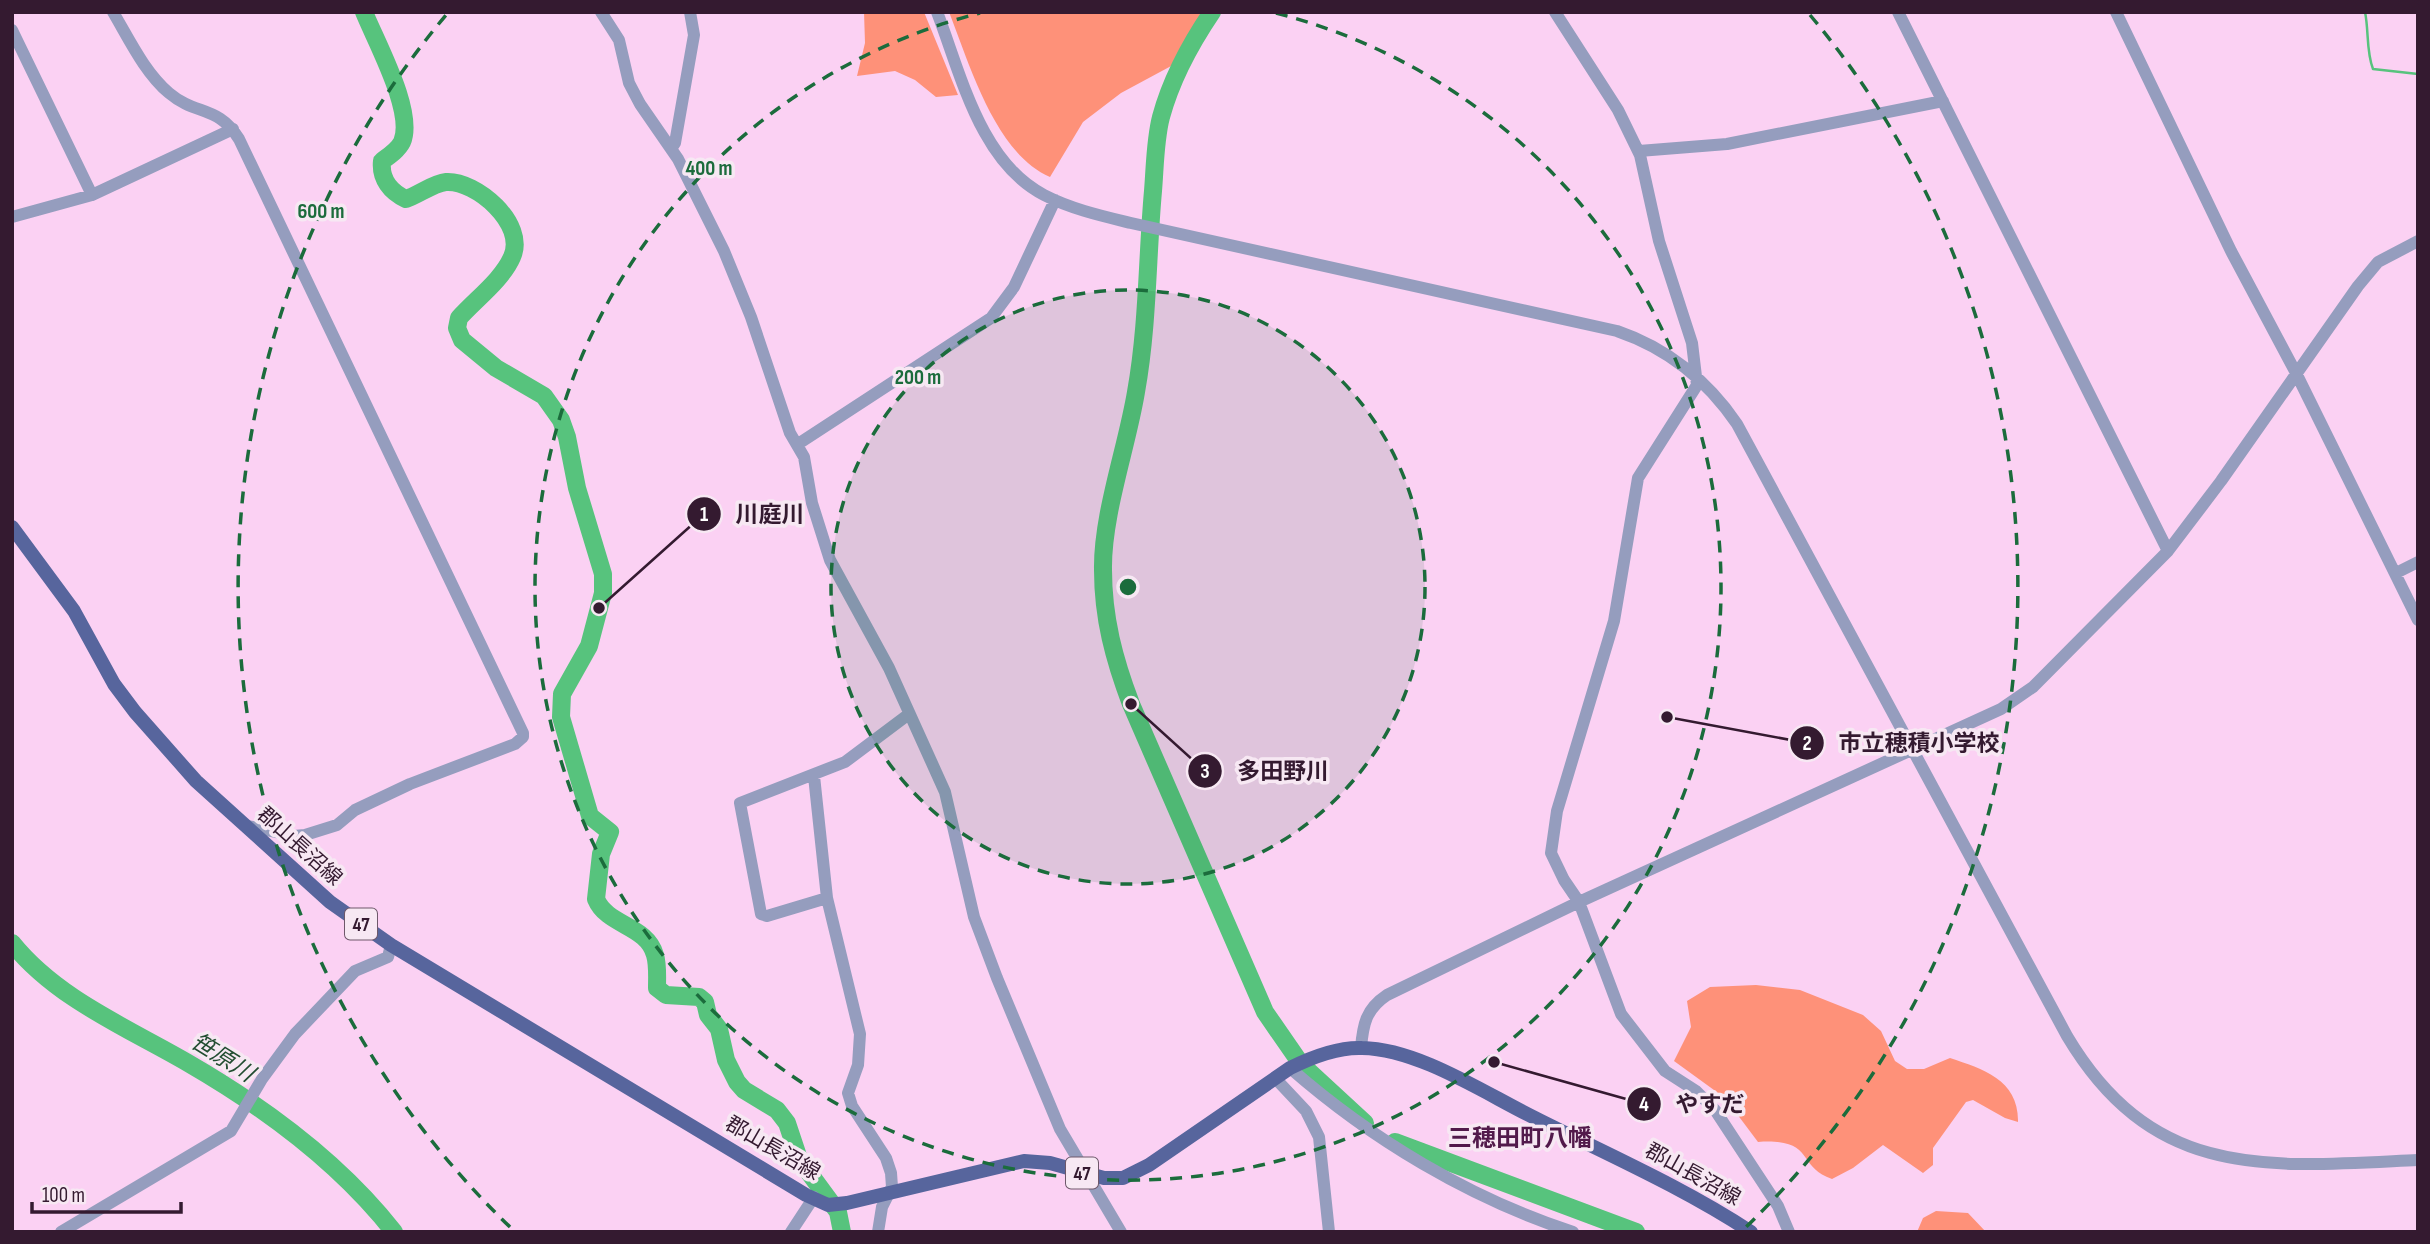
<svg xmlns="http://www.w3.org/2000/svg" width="2430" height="1244" font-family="'Sofia Sans Condensed','Noto Sans JP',sans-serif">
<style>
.green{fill:#fe9179}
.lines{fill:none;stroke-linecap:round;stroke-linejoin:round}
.stream{stroke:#57c37d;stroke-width:2.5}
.river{stroke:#57c37d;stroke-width:18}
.minor{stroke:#959dbe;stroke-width:12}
.major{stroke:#57659d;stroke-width:14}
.ring{fill:none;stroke:#1b6c3c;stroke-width:3.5;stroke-dasharray:12 9}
.labels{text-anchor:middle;stroke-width:7;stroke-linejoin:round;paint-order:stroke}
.shield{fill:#f7e8f3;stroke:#6e586a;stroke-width:2}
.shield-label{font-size:19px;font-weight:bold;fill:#341a30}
.street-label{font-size:21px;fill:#341a30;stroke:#f7e8f3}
.water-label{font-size:23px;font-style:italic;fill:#224d31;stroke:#f7e8f3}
.quarter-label{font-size:24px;font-weight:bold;fill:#521a4b;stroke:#f7e8f3}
.centre{fill:#1b6c3c;stroke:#f7e8f3;stroke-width:3.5}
.ring-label{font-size:21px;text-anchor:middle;font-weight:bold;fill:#1b6c3c;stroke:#f7e8f3;stroke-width:7;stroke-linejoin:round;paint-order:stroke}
.leader{fill:none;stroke:#341a30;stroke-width:2.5}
.callout-dot{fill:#341a30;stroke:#f7e8f3;stroke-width:2.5}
.mark-label{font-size:21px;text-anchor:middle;font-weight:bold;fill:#fff}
.callout-label{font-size:23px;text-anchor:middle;font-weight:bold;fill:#341a30;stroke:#f7e8f3;stroke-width:7;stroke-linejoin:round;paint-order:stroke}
</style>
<rect width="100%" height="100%" fill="#fbd1f3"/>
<path class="green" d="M864,12H924L958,95L936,97L915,80L895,71L857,76L865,43Z
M949,12H1201L1188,42L1173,65L1121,93L1083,122L1050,177C995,153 970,65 949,12Z
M1756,985L1800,990L1863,1015L1881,1031L1895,1061L1907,1069H1924L1950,1058C1983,1069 2019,1080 2018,1122L2005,1118L1973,1100L1966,1102L1933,1148V1165L1923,1173L1883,1145L1853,1168L1832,1179C1796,1167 1816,1138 1758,1142L1725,1098L1674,1061L1691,1027L1687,1001L1710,987Z
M1936,1211L1968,1213L1986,1232H1917L1923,1218Z"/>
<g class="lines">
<path class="stream" d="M2365,12C2369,31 2366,51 2373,69L2418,74"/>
<path class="river" d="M364,12C376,42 415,112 402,142C398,150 389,156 382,161C380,179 391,192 406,199C418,195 434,183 446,182C476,180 527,224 512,257C502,280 476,299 459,318L457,328L462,340L496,368L544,396L561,420L567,437L577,488L603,574V593L589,646L562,694L561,717L590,816L610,832L601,854L596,899C607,926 647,925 655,955C658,965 657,977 657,988L666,995L699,997L705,1002L708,1015L719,1029L726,1060L737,1082L744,1090L777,1110L787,1123L799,1159L838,1212L842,1232
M1212,12C1191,43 1171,80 1161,117C1155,140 1155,167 1153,191C1147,258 1148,325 1136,392C1127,447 1102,515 1103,570C1103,618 1114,659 1131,704L1265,1012L1301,1064L1365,1123
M12,943C57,999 128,1028 188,1063C264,1107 340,1163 394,1232
M1395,1142L1636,1232"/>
<path class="minor" d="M113,12C129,39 145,73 169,93C196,116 218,105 239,139L523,733V737L515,744L410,784L355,810L337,825L305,835L294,836L248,826
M601,12L619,40L629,83L640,104L678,159L724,251L751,317L790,433L804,457L812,503L830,560L889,668L945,792L974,917L997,978L1060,1129L1121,1232
M937,12C961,74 980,162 1044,195C1071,209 1102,216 1131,223L1617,331C1667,348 1708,381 1737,424L2067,1036C2154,1182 2269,1167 2418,1160
M1555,12L1618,110L1640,155L1659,241L1692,343L1697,385L1638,478L1614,621L1557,811L1551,853L1564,880L1579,902L1621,1014L1665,1071L1696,1091L1715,1110L1778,1206L1789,1232
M1898,12L2168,551
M2116,12L2231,251L2296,373L2418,620
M12,30L92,195
M671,149L675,143L694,35L690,12
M1639,151L1727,144L1943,101
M12,217L92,195L233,129
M798,444L991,318L1014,287L1055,200
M2396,573L2418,562
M814,776L827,898L860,1034L858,1065L848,1093L852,1106L886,1158L891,1173L892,1187L882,1207L878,1232
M827,898L767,916L761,914L740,803L845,762L909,714
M1361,1048C1363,1024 1366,1009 1387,995L1579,902L2001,709L2033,687L2168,551L2221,481L2358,286L2378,262L2418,241
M1290,1068C1371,1139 1469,1198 1573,1232
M1275,1078L1306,1111L1319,1137L1329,1232
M61,1232L231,1131L262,1079L295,1034L355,971L388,957L391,945
M791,1232L814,1197"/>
<path class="major" d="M12,527L74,611L114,684L135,712L196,781L330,902L391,945L806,1195L828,1205L847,1203L1024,1161L1050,1163L1104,1178H1123L1149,1165L1290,1068C1310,1058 1338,1047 1362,1048C1420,1049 1487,1095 1539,1120C1611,1156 1684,1188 1751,1232"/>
</g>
<circle cx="1128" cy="587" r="297" fill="#1b6c3c" fill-opacity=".12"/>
<g class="ring">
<circle cx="1128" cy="587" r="297"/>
<path d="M1276 13A593 593 0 1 1 980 13"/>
<path d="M510 1227A890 890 0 0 1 446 15M1810 15A890 890 0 0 1 1746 1227"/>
</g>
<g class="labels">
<g class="shield">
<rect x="345" y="908.5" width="32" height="31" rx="5"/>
<rect x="1066" y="1157.5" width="32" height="31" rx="5"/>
</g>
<g class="shield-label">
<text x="361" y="931">47</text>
<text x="1082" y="1180">47</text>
</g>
<g class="street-label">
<text transform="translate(300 846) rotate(42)" y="7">郡山長沼線</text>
<text transform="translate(773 1148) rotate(30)" y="7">郡山長沼線</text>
<text transform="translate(1693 1174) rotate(29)" y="7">郡山長沼線</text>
</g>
<g class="water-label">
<text transform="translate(223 1057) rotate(32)" y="8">笹原川</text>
</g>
<g class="quarter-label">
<text x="1520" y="1146">三穂田町八幡</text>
</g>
</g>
<circle cx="1128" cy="587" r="10" class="centre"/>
<g class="ring-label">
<text x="709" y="175">400 m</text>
<text x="321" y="218">600 m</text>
<text x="918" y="384">200 m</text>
</g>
<path class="leader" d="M599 608L704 514M1667 717L1807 743M1131 704L1205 771M1494 1062L1644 1104"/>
<g class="callout-dot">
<circle cx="599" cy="608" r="7"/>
<circle cx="1667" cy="717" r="7"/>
<circle cx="1131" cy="704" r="7"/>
<circle cx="1494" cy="1062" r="7"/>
<circle cx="704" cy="514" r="18"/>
<circle cx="1807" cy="743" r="18"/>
<circle cx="1205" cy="771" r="18"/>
<circle cx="1644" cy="1104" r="18"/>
</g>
<g class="mark-label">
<text x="704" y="521">1</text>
<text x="1807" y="750">2</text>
<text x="1205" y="778">3</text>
<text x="1644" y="1111">4</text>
</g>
<g class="callout-label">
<text x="770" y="522">川庭川</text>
<text x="1919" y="751">市立穂積小学校</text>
<text x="1283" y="779">多田野川</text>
<text x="1710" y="1112">やすだ</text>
</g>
<rect width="2430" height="1244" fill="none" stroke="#341a30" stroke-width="28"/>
<path d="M32 1202v10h149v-10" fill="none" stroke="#341a30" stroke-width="3.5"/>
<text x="42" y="1202" font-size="21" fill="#341a30" stroke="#f7e8f3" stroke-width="5" paint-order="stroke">100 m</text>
</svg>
